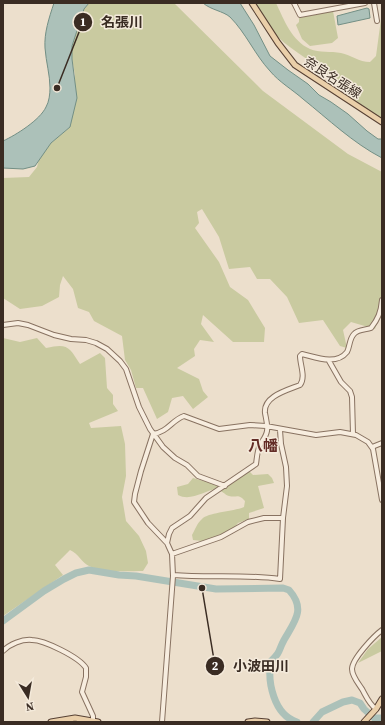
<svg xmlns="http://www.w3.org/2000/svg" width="385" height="725" font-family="'Source Serif 4','Noto Sans JP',serif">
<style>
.green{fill:#c9caa0}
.water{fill:#acc1b9;stroke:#738f85}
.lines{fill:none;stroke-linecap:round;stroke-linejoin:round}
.river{stroke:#acc1b9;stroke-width:7}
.minor-casing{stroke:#887261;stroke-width:6}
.major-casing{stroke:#574134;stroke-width:7}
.minor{stroke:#f7eddf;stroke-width:4}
.major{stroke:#eacfa9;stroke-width:5}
.labels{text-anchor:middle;stroke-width:3;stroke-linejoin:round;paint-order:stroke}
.street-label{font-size:13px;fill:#3a2c23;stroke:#f4eadb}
.quarter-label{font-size:15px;font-weight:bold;fill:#632c26;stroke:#f4eadb}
.leader{fill:none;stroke:#3a2c23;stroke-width:1.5}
.callout-dot{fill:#3a2c23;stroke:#f4eadb;stroke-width:1.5}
.mark-label{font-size:12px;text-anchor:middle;font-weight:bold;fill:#fff}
.callout-label{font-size:14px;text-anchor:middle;font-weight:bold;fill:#3a2c23;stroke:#f4eadb;stroke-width:3;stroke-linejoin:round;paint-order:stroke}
</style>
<rect width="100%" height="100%" fill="#ecdfcc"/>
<path class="green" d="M89,3H174L263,91L348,154L382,172V309L375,329L351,322L343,330L347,348L340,346L323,320L299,323L287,297L270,279H257L250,267L229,269L219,237L202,209L197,212L199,223L195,228L219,262L230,287L248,300L265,328L264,342H233L203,315L201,324L214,342L200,340L194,349L195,356L177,368L199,379L203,391L208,397L193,409L183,396L172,398L168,412L157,419L143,388H136L131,370L125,360L122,336L94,321L89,312L78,308L73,289L63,276L60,285L59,297L42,306L20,309L3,298V178L29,177L37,167L39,159L51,143L70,127L75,75L72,59V46L84,9Z
M254,3H276C284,20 292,41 310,49C319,53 331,51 341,53C351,55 359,62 370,62L376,56L381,19H382V118C359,107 344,89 325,73C308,58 287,48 272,31C265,23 260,12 254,3Z
M333,11L338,38L332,43L310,46L302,39L296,25L299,22V18Z
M3,338L20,342L37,338L46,348C68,343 69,347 80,364L100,353L105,358L107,388L113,395V404L118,411L89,423L91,428L121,426L125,444L126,476L122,497L126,521L139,536L146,551L148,563L143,571C127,571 103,573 89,566C82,563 79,554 70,550L55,565L63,575L3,616Z
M249,471L253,475L268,474L272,478L274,483L258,486L264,508L249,513V519L238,523L233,529L225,534L202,541L193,540L192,535C195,530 197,523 202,519C209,512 232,512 244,507L245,501C238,493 237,498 229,496C225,495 221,490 217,489C205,490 191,502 178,495L177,487L188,484L193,478L204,481L213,479L225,486L230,484Z
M382,637V651L358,663L368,649Z"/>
<path class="water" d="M54,3H89L84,9L72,46V59L77,98L70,127L51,143L35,166L23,169L3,168V141C16,135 40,120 46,107C49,102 50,94 50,88C50,75 46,62 45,48C44,33 49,18 54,3Z
M203,3H240L254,25L270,56L288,70L308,84L319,95L331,102L348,114L367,131L378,139H382V158C353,143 328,119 303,99C293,90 279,82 270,71C255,55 246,33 230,17C223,11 211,10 203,3Z
M367,8L369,9L370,18L338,25L337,16Z"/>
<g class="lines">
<path class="river" d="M3,621L44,591L64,579L76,573L89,570L119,575L136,576L216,589L283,588L289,590C306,609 295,621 284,640C278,651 281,652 271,661C267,682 274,715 297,722
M313,722L322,712L343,702L352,700L360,703L364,709L374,718H382"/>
<g class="minor-casing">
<path id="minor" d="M294,3L300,15L365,3
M374,3L377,21
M3,325L18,323L28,325L54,335L71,339L86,340L96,343L107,349L120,361L126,369L139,407L150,429L163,447L175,458L187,465L198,476L225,486
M329,361L341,382L350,391L352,397L353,434
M153,434L141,471L135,494L134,502L148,523L167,543L172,554L173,576L162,722
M153,434C168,432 172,420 184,416L219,429L250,425L266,426L316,435L340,432L356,435L368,442L373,449L382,500
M372,447L382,443
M167,543L169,534L172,528L190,516L206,498L256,464C257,458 257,451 260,445C262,441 266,437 267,431C268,425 266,419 265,413C263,396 288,390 300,385C306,377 300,365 300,356L302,354C315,357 336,366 347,352C350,347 349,339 354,334C358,329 366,330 371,328C378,319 381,312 382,300
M172,554L221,537L248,522L264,518H283
M173,575C209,578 244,574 280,579L283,518L287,486L286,467L281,444L280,430
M3,651C10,644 22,639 32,640C44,640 79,657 86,668V677L82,692L93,716V720
M376,709C369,704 366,696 362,689C358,683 352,676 352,669C352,659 374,636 382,630"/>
</g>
<g class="major-casing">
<path id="major" d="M252,3L278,43L295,65L382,122
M51,722L75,718L98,722
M248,722L255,721L267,722
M364,722L376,709L382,699"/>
</g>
<use href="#minor" class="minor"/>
<use href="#major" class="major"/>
</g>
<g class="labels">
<g class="street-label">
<text transform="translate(333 77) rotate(33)" y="5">奈良名張線</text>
</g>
<g class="quarter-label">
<text x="263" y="451">八幡</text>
</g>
</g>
<path class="leader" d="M57 88L83 22M202 588L215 666"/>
<g class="callout-dot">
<circle cx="57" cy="88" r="4"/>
<circle cx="202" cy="588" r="4"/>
<circle cx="83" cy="22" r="10"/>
<circle cx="215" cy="666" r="10"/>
</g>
<g class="mark-label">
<text x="83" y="26">1</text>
<text x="215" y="670">2</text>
</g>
<g class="callout-label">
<text x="122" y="27">名張川</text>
<text x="261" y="671">小波田川</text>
</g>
<rect width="385" height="725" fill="none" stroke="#3a2c23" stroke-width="8"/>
<g transform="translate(28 697) rotate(169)" stroke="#f4eadb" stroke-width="3" paint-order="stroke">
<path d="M0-3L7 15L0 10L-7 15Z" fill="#3a2c23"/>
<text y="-6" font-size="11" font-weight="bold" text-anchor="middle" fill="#3a2c23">N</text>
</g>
</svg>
